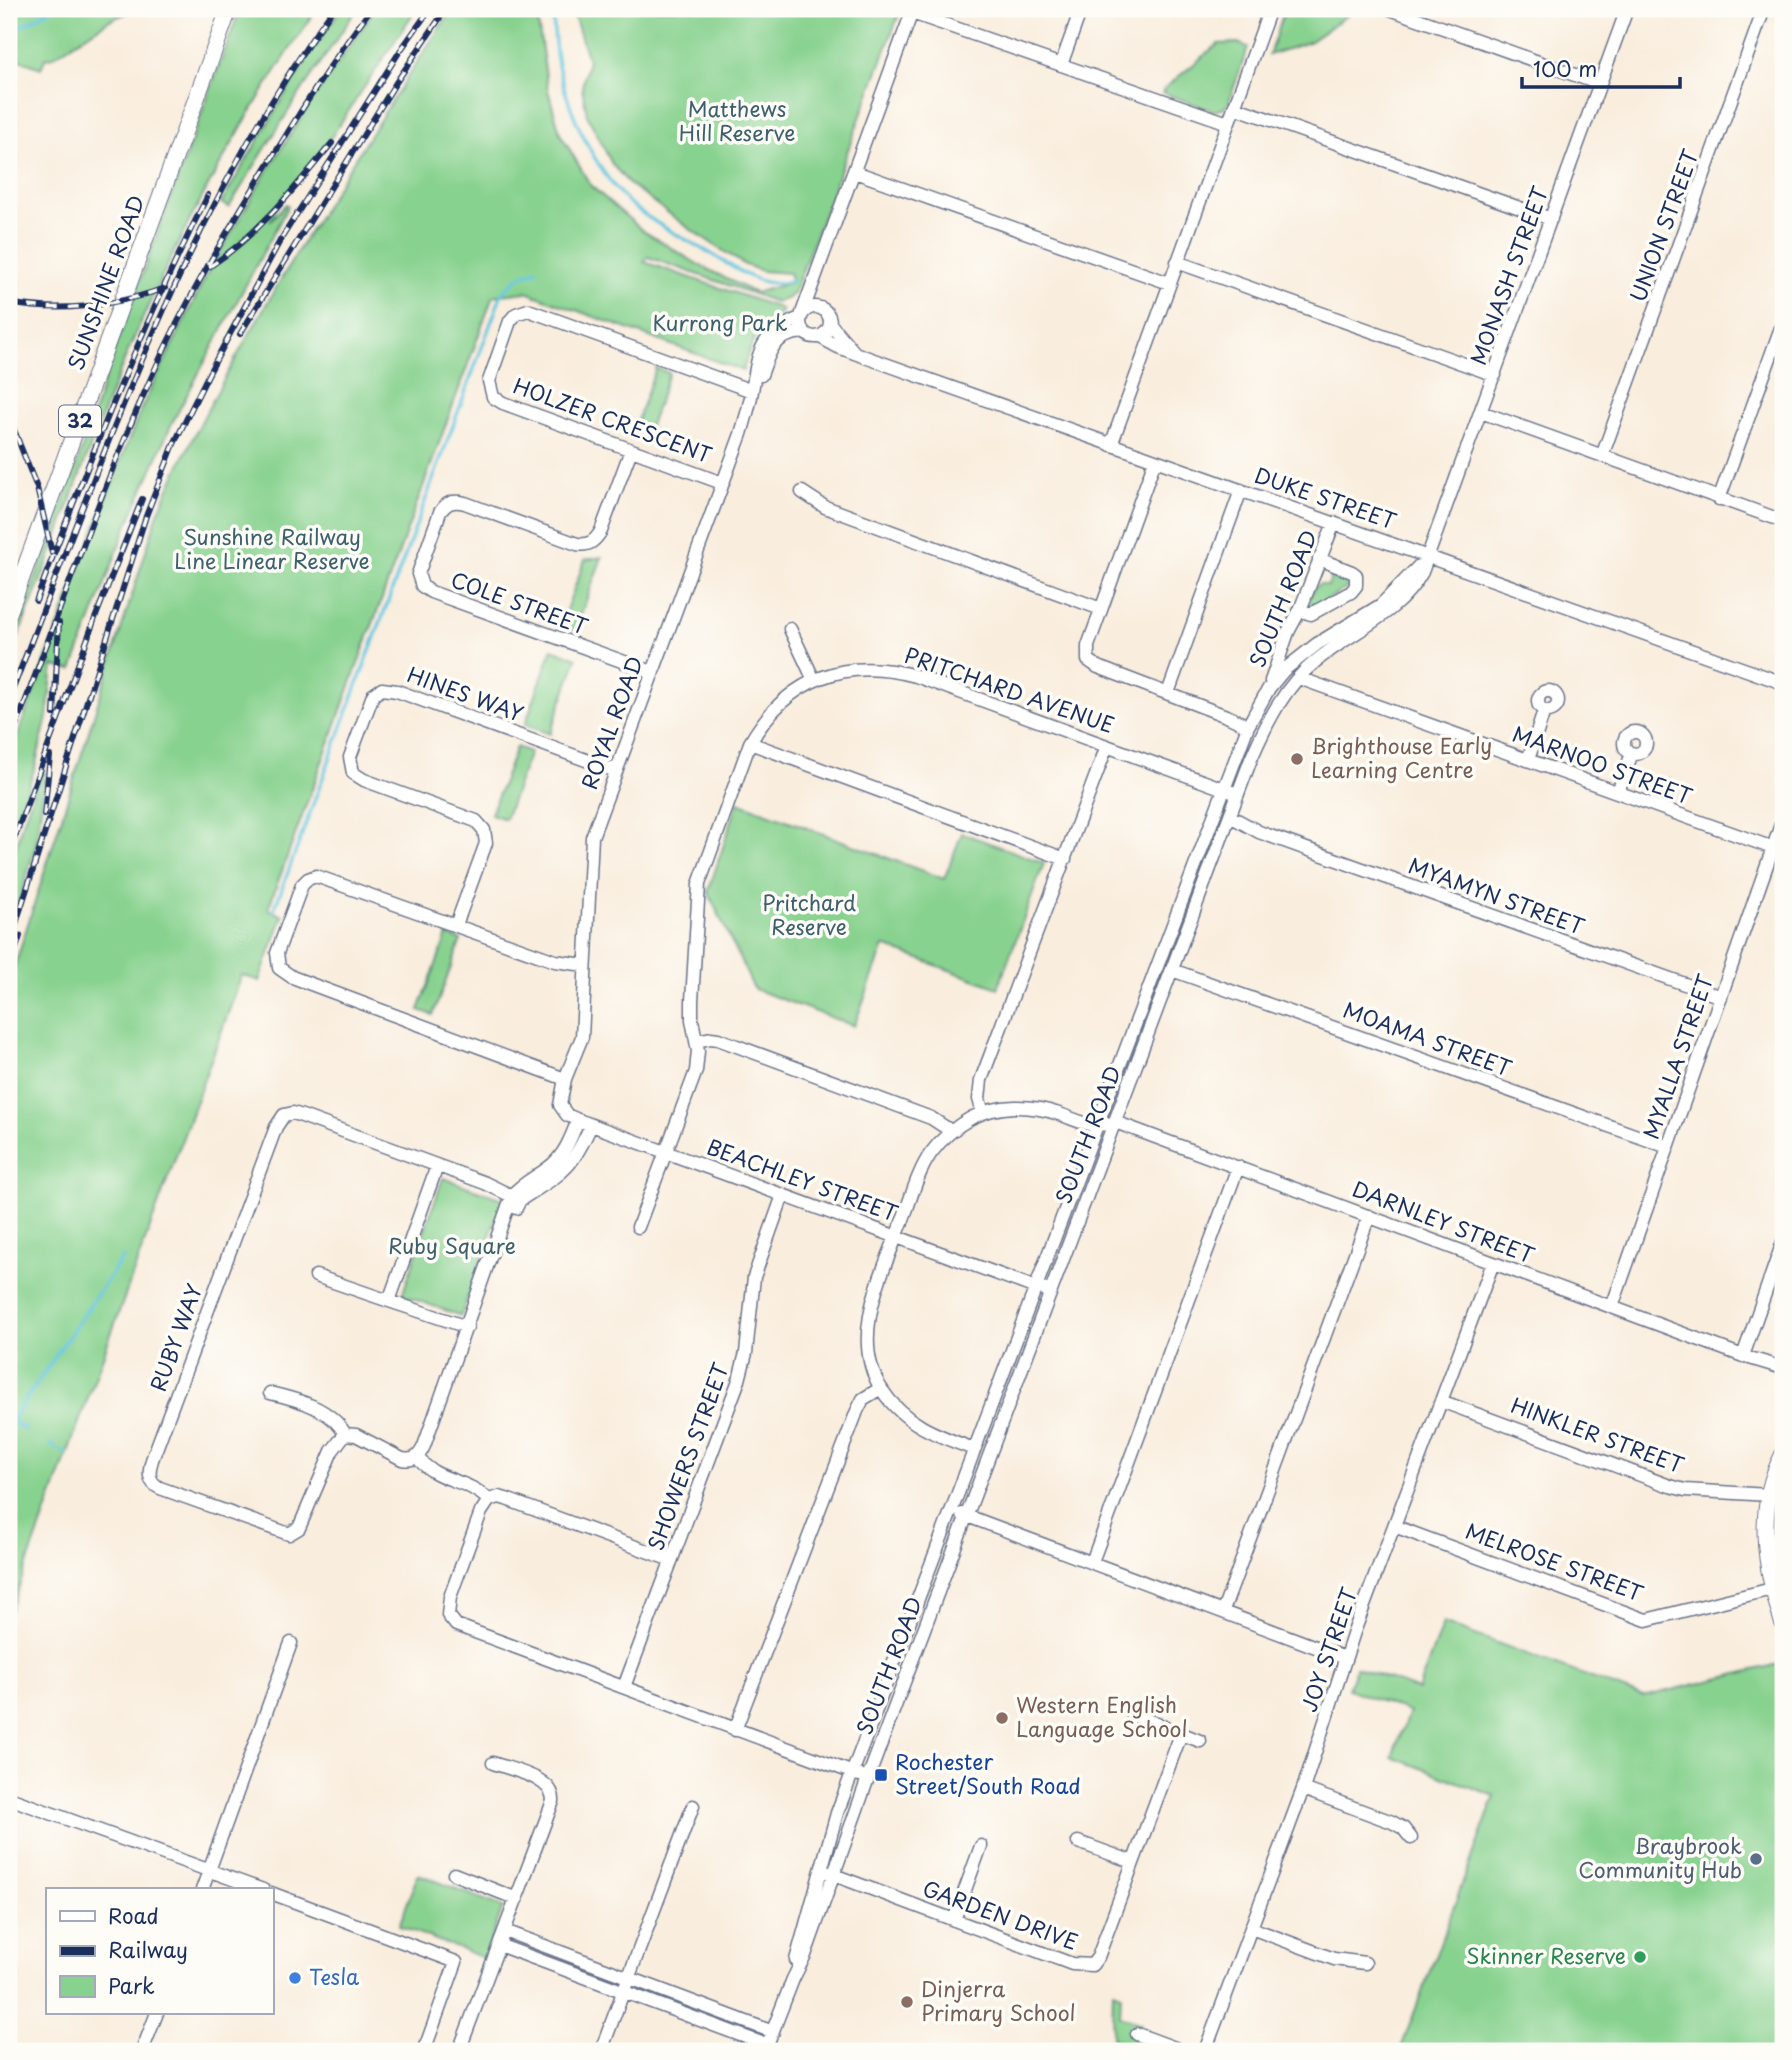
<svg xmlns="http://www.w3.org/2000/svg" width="1792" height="2060" font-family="'Playpen Sans',sans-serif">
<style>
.green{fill:#88d28f;stroke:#528076;stroke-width:2}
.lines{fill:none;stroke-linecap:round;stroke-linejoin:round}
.stream{stroke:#62c5e0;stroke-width:3.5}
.minor-casing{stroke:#69728a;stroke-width:15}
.major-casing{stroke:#69728a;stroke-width:18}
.minor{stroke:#fff;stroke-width:12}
.major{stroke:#fff;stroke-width:16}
.rail-casing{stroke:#1b2f5e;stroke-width:6}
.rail{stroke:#fdfcf7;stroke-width:3.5;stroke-dasharray:10;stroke-linecap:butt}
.education-dot{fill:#8d6e63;stroke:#fdfcf7;stroke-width:2.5}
.transit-dot{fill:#1a4fb4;stroke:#fdfcf7;stroke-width:2.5}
.service-dot{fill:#5c6f8a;stroke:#fdfcf7;stroke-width:2.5}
.leisure-dot{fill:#2e9e5b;stroke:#fdfcf7;stroke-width:2.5}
.shop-dot{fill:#3f7fe0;stroke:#fdfcf7;stroke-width:2.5}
.labels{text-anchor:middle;stroke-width:7;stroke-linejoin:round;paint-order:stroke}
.shield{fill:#fdfcf7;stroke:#5f6c8c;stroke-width:2}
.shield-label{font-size:19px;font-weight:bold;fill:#1b2f5e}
.park-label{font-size:21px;fill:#3c606d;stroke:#fdfcf7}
.street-label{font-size:21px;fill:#1b2f5e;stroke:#fdfcf7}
.education-label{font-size:21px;fill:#785e54;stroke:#fdfcf7;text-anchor:start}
.transit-label{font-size:21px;fill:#164399;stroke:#fdfcf7;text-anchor:start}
.service-label{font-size:21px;fill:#4e5e75;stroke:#fdfcf7;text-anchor:end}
.leisure-label{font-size:21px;fill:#27864d;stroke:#fdfcf7;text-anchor:end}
.shop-label{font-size:21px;fill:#366cbe;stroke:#fdfcf7;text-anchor:start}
</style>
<rect width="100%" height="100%" fill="#fdfcf7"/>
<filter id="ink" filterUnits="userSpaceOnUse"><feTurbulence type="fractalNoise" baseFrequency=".0143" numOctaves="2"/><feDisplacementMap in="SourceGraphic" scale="14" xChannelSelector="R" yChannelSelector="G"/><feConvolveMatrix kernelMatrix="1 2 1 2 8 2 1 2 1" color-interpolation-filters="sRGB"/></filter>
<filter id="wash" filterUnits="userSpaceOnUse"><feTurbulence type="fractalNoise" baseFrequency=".00686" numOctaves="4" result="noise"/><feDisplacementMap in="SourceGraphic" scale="28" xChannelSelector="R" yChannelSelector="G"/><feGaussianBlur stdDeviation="1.57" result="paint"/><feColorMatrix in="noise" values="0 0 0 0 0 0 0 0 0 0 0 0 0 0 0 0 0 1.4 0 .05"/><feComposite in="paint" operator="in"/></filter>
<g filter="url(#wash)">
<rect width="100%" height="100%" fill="#f9eddd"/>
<path class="green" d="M9,9H137L110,20L51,58L46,57L41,68L9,56Z
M240,9H317C249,107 189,214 140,324C105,401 78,482 48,562C35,595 21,628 9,661V643L39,569L79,458L109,365Z
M340,9H357L294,102L229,207L221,203L290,86Z
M375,9H416L328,142L281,200L270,221L286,204L288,206L172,423L126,528L72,670L53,666L47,717L35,767L9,842V758L116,472L142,407L205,278L264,176L307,108Z
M452,9H536L548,90L560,133L591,186L642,230L699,265L755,293L792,282L789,273L762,271L745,265L690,229L629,184L612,164L587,115L582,87L588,60L572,9H901L794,293L786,299L776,302L648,257L644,262L782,309L780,314C756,327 750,345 743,371L526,292L493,296L268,909L283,916L259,981L242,975L9,1614V984L158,513C188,442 225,377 263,310C322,208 387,108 452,9Z
M1285,9H1353L1355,10L1309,42L1269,55Z
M1238,43L1248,47L1228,104L1224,108L1214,111L1163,93L1165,88L1218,44Z
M656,368L669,373L644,442L631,437Z
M602,557L575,631L560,626L585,560Z
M1334,568L1349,573L1353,584L1312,609L1306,607L1314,588L1320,584L1328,586Z
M552,649L577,658L550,734L525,725Z
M516,747L530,752L505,819L491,814Z
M41,771L45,773L37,841L9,936V877L20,831Z
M738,802L944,879L962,833L1044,863L998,988L884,946L854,1026L754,989L708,892Z
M447,935L461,940L433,1015L419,1010Z
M443,1178L503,1199L461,1316L402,1295Z
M1443,1623L1643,1697L1783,1663V2051H1400L1495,1796L1392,1757L1409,1712L1348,1689L1356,1667L1418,1690Z
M418,1874L503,1907L484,1958L399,1926Z
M1113,1991L1121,1994L1120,2016L1141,2024L1132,2046L1112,2039Z"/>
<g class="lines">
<path class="stream" d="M552,9C555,30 554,53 560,73C571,116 593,164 623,197C647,221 684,238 713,255C738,270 762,290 792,281
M9,33L52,9
M274,910L502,293L519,277L537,270
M9,1419L24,1429
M11,1421L123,1257
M50,1444L56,1448
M61,1451L66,1453"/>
</g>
</g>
<g filter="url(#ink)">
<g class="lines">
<g class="minor-casing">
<path id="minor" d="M1390,9L1600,84
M912,13L1228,123
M1061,65L1081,9
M1234,107L1551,219
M855,172L1169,283
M1177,262L1495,375
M800 322a15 15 0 1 1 30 0a15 15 0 1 1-30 0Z
M802,313L913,9
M800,318C759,335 759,350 752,391C750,405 745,420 741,434L592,837L582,1037L565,1079L560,1105L567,1115L578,1120L1036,1288L1044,1289
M831,325L854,352
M820,337L838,347L871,359L1783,683
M761,375C770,350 773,335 803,332
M1481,412L1783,521
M1111,445L1270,9
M631,450L601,531C595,541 589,546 577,544L465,503C453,500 447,502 440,512L418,574L422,586L431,592L652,672
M1602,456L1764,9
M1155,460L1088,646V660L1098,667L1229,717L1248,726
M722,483L503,403L493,397L489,381L510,321L516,314L528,310L752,391
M802,492L825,507L1101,609
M1719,499L1783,322
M1300,610L1311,614L1351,592L1356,586V575L1352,572L1319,559
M790,629L814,680
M1299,678L1773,848
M1271,681L1288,632L1300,610L1334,523
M1538 701a10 10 0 1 1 20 0a10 10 0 1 1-20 0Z
M1168,693L1241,490
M1624 743a11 11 0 1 1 22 0a11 11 0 1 1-22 0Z
M750,743L1065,859
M1528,760L1544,711
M1618,792L1632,753
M1230,816L1259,832L1721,997
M456,925L486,843L484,830L476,821L364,780L353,773L350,757L373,695L382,689L397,691L616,771
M1172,970L1668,1147
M697,1041L711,1038L718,1039L931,1118L951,1131
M565,1079L292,977L279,968L277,953L302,885L308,879L316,876L555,961L585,965
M983,1113L979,1099L981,1080L1107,746
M437,1166L389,1301L467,1327
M520,1200L485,1183L302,1116L293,1113L284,1115L276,1127L152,1460C148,1472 148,1482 160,1488L289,1534L299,1528L332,1451L345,1434L356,1435L402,1459C414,1461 419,1457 424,1446L512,1195C523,1183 536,1177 548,1168C564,1157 571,1138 578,1120
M516,1208L520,1200C561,1173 570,1173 591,1125
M638,1227L696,1071L698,1051L692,1020V1001L699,884L750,743C787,678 845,657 916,676L1232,792
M316,1276L389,1301
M1612,1307L1783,819
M1743,1356L1783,1242
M270,1393C296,1399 331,1408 345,1434
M1441,1401L1670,1486L1685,1490L1769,1495
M974,1449C938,1436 904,1424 882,1390C848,1338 883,1272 902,1222C911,1199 917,1173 931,1153C942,1138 955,1127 971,1118C998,1104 1030,1104 1059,1114C1083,1122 1089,1129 1115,1122L1743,1356L1783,1368
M417,1457C437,1483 465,1477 489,1500
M489,1500L481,1512L450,1597L448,1615L456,1625L859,1775
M489,1500L499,1497L506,1499L671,1560
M962,1514L1345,1658
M1394,1526L1646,1620L1772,1589
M1092,1562L1238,1167
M1223,1611L1369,1216
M624,1687L739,1380L746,1353L754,1277L783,1195
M1132,1714L1200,1741
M735,1730L857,1411L863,1399L881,1388
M1303,1789L1392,1822L1403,1828L1411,1838
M9,1798L263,1890
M1078,1842L1133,1862
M826,1872L1072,1964L1092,1965L1098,1957L1181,1734
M454,1874L517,1899
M202,1890L291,1643
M271,1893L456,1962L424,2051
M954,1920L981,1846
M1251,1928L1334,1959L1365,1963
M505,1931L773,2032
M499,1945L767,2045
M796,1960L837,1813L1248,726L1269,688L1284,670L1317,644L1381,605L1419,566
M1137,2034L1183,2051
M142,2051L157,2013
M459,2051L553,1801C554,1777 511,1770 493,1763
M601,2051L693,1806
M765,2051L793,1979L805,1955L868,1778L1251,759C1266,724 1285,685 1316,661C1352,631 1398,615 1422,572L1627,9
M1205,2051L1303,1789L1354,1632L1493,1263"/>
</g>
<g class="major-casing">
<path id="major" d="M9,612L229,9
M1783,1455C1755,1508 1765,1568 1783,1623"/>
</g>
<use href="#minor" class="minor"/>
<use href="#major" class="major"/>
<g class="rail-casing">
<path id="rail" d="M209,267C259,234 294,189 332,143
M9,303C62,313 114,306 165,288
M240,334L395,84L446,9
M9,417L37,488L52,553
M36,601C88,463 141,327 208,195
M9,699C101,463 183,216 333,9
M54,714L59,623
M9,744C57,622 97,497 151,378C186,299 231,224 277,150C306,102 337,54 371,9
M44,815L50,756
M9,853L94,621L142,499
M9,945L146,516L174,444L209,373L281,239L400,51L430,9
M9,969L20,936"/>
</g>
<use href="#rail" class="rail"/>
</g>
</g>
<g class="education-dot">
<circle cx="1297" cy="759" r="7"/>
<circle cx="1002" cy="1718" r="7"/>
<circle cx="907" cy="2002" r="7"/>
</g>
<rect class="transit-dot" x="874" y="1768" width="14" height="14" rx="3.5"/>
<circle class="service-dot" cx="1756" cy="1859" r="7"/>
<circle class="leisure-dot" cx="1640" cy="1957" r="7"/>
<circle class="shop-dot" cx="295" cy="1978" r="7"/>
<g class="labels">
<rect class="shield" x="59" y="405.5" width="42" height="31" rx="5"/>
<g class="shield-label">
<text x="80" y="428">32</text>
</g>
<g class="park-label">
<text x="737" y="117">Matthews<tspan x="737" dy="24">Hill Reserve</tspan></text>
<text x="720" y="331">Kurrong Park</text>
<text x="272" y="545">Sunshine Railway<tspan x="272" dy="24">Line Linear Reserve</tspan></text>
<text x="809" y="911">Pritchard<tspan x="809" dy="24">Reserve</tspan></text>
<text x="452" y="1254">Ruby Square</text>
</g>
<g class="street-label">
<text transform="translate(1665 226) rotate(-70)" y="7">UNION STREET</text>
<text transform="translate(1510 276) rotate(-70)" y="7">MONASH STREET</text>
<text transform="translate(107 283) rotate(-70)" y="7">SUNSHINE ROAD</text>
<text transform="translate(612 421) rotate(20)" y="7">HOLZER CRESCENT</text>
<text transform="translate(1325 499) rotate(19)" y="7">DUKE STREET</text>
<text transform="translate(1284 599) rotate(-68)" y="7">SOUTH ROAD</text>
<text transform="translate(519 604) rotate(20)" y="7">COLE STREET</text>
<text transform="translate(1009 691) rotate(19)" y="7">PRITCHARD AVENUE</text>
<text transform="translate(465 695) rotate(20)" y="7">HINES WAY</text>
<text transform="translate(613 723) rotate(-70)" y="7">ROYAL ROAD</text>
<text transform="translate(1602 766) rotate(20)" y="7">MARNOO STREET</text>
<text transform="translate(1496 897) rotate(20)" y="7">MYAMYN STREET</text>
<text transform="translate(1427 1040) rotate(20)" y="7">MOAMA STREET</text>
<text transform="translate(1679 1057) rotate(-71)" y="7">MYALLA STREET</text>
<text transform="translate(1089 1135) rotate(-69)" y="7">SOUTH ROAD</text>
<text transform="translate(802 1181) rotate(20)" y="7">BEACHLEY STREET</text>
<text transform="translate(1443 1223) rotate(21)" y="7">DARNLEY STREET</text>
<text transform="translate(177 1338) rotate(-70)" y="7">RUBY WAY</text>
<text transform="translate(1597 1436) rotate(20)" y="7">HINKLER STREET</text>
<text transform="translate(689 1457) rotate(-70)" y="7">SHOWERS STREET</text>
<text transform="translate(1554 1563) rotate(20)" y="7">MELROSE STREET</text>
<text transform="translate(1330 1650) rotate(-71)" y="7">JOY STREET</text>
<text transform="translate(890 1666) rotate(-69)" y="7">SOUTH ROAD</text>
<text transform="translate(1000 1916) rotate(20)" y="7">GARDEN DRIVE</text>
</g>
<g class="education-label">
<text x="1311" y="754">Brighthouse Early<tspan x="1311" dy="24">Learning Centre</tspan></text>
<text x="1016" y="1713">Western English<tspan x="1016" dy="24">Language School</tspan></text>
<text x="921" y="1997">Dinjerra<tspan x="921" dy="24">Primary School</tspan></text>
</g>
<g class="transit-label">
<text x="895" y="1770">Rochester<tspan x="895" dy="24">Street/South Road</tspan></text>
</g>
<g class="service-label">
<text x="1742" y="1854">Braybrook<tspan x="1742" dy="24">Community Hub</tspan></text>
</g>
<g class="leisure-label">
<text x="1626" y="1964">Skinner Reserve</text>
</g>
<g class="shop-label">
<text x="309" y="1985">Tesla</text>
</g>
</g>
<rect width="1792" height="2060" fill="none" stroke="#fdfcf7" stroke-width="35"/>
<rect x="46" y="1888" width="228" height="126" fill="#fdfcf7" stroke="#a3aaba" stroke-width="2"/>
<rect x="60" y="1911" width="35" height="10" fill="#ffffff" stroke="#a3aaba" stroke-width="2"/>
<text x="108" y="1924" font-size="21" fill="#1b2f5e">Road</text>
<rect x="60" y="1946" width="35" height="10" fill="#1b2f5e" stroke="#a3aaba" stroke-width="2"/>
<text x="108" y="1958" font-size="21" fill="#1b2f5e">Railway</text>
<rect x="60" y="1976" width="35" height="21" fill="#88d28f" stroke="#a3aaba" stroke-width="2"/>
<text x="108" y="1994" font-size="21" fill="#1b2f5e">Park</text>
<path d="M1522 77v10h158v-10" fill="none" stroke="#1b2f5e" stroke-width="3.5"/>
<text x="1533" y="77" font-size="21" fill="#1b2f5e" stroke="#fdfcf7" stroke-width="5" paint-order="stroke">100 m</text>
</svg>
